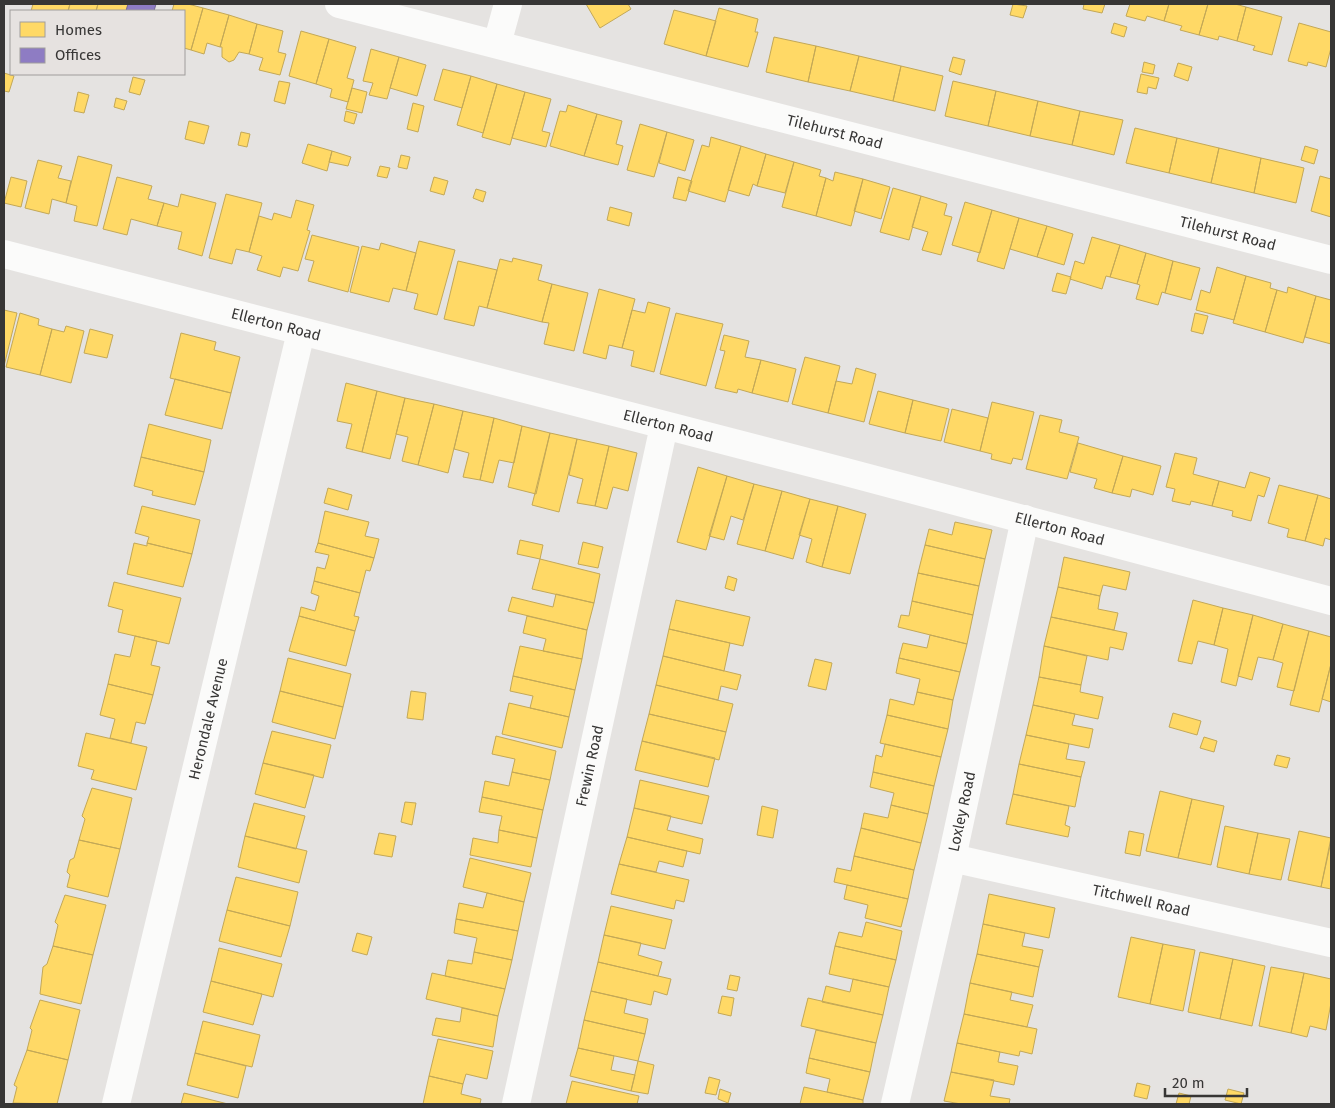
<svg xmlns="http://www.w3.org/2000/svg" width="1335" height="1108" font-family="'Fira Sans',sans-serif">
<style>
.homes{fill:#ffd966;stroke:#c3a857}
.offices{fill:#8e7cc3;stroke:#746798}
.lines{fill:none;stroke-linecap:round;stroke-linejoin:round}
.street{stroke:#fbfbfa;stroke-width:28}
.labels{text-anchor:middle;stroke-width:5;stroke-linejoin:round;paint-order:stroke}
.street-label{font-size:15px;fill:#373635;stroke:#e6e2e0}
</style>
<rect width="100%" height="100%" fill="#e5e3e1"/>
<path class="homes" d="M33,4H70L68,11H31Z
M70,4H98L96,11H68Z
M98,4H128L126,11H96Z
M174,4H188L203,8L191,50L184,48V11H172Z
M586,4H628L631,9L600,28Z
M1013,4L1027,6L1023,18L1010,15Z
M1082,4H1105L1102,13L1083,9L1084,4Z
M1130,4H1169L1164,21L1147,16L1145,21L1126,16Z
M1169,4H1208L1199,35L1180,30L1182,26L1164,21Z
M1208,4H1235L1246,7L1237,41L1219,36L1218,40L1199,35Z
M1246,7L1282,17L1272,55L1253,50L1255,46L1237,41Z
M203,8L229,15L220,47L207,43L204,54L191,50Z
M719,8L758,19L755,32H758L748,67L706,56Z
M674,10L716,21L706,56L664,44Z
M229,15L257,24L249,54L239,52L234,60L229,62L222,57V47H220Z
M1114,23L1127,27L1124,37L1111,33Z
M1299,23L1331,32V48L1326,67L1308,62L1307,66L1288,61Z
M257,24L283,31L278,52L286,54L280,75L259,70L263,58L249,54Z
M301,31L329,39L316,84L289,76Z
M774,37L816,46L808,82L766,72Z
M329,39L356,47L347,78L354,80L348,102L330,97L332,89L316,84Z
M816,46L859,56L850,91L808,82Z
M371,49L399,57L387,99L369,95L373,83L363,81Z
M859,56L901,66L893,101L850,91Z
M399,57L426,65L417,96L390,88Z
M953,57L965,60L961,75L949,71Z
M1144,62L1155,65L1153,74L1142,72Z
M1178,63L1192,67L1188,81L1174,76Z
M901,66L943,76L935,111L893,101Z
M443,69L471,76L462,108L434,100Z
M4,73L14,76L9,92L4,91Z
M1141,74L1159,78L1156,89L1148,87L1147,94L1137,92Z
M471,76L497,84L483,133L457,125Z
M133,77L145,80L140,95L129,92Z
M279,81L290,83L285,104L274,101Z
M953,81L996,91L988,126L945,116Z
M497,84L525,92L510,145L482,137Z
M352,88L367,92L362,113L346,109Z
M996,91L1038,101L1030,136L988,126Z
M78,92L89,95L84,113L74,111Z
M525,92L551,99L542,131L550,133L546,147L512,138Z
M116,98L127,101L124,110L114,107Z
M1038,101L1080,111L1072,145L1030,136Z
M413,103L424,106L418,132L407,129Z
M568,105L597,114L584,156L550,146L560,111L566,112Z
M346,111L357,114L354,124L344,121Z
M1080,111L1123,120L1114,155L1072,145Z
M597,114L622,121L616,144L623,146L618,165L584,156Z
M189,121L209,126L204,144L185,139Z
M640,124L667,132L654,177L627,170Z
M1135,128L1177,138L1169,173L1126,163Z
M241,132L250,134L247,147L238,145Z
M667,132L694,140L685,171L659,163Z
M711,137L741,146L725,202L688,191L702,145L709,147Z
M1177,138L1219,148L1211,183L1169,173Z
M308,144L332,151L327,171L302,163Z
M741,146L766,154L757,186L753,184L749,196L728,190Z
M1305,146L1318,150L1314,164L1301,160Z
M1219,148L1261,158L1254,193L1211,183Z
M332,151L351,157L348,166L329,162Z
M766,154L794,162L785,193L757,186Z
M401,155L410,157L407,169L398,167Z
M78,156L112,165L97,226L74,221L77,206L66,203Z
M1261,158L1304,168L1296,203L1254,193Z
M38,160L62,166L58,178L71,181L66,203L52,199L49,214L25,208Z
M794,162L821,170L819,176L826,178L816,216L782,207Z
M380,166L390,168L387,178L377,176Z
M835,172L863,179L851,226L816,216L826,178L833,181Z
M1320,176L1331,179V217L1311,211Z
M11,177L27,181L21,207L4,203Z
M117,177L152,186L148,199L164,203L157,226L131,219L127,235L103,229Z
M434,177L448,181L444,195L430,191Z
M678,177L692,181L686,201L673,198Z
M863,179L890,187L881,219L854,211Z
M893,188L921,196L909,240L880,232Z
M476,189L486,192L483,202L473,198Z
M181,194L216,203L202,256L178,249L182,232L157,226L164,203L178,207Z
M226,194L262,203L249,252L236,249L232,264L209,258Z
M921,196L947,204L944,215L952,217L941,255L922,250L928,232L912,227Z
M296,200L314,205L307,230L310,231L298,271L283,267L280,277L257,270L262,256L249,252L259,216L272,220L274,213L291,218Z
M965,202L992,210L980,253L952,245Z
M610,207L632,213L629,226L607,220Z
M992,210L1019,218L1004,269L977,261Z
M1019,218L1047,226L1037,257L1010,249Z
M1047,226L1073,234L1064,265L1037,257Z
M312,235L359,247L348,292L308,281L314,261L305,259Z
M1092,237L1120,245L1110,277L1106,276L1102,289L1070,279L1075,261L1084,264Z
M419,241L455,250L437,315L414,309L418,294L406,291Z
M381,243L416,253L406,291L393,288L389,302L350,292L362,246L379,250Z
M1120,245L1146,253L1137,284L1110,277Z
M1146,253L1173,261L1165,293L1162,292L1158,305L1136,299L1140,285L1137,284Z
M513,258L542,265L538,280L552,284L542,322L487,308L500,259L512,262Z
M458,261L497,270L487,308L479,306L474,326L444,319Z
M1173,261L1200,268L1191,300L1165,293Z
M1217,267L1246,276L1234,320L1196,310L1201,290L1210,293Z
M1057,273L1071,277L1066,294L1052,291Z
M1246,276L1271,283L1270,288L1277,290L1265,332L1233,323Z
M552,284L588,293L574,351L544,344L549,323L542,322Z
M1288,287L1316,296L1303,343L1265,332L1277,290L1287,293Z
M599,289L635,299L622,348L609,345L606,359L583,353Z
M1316,296L1331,300V344L1305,337Z
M648,302L670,308L654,372L631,366L634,351L622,348L632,310L645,313Z
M4,310L17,313L4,366Z
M20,313L39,319L38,325L52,329L40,375L6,367Z
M676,313L723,324L706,386L660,374Z
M1195,313L1208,316L1203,334L1191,331Z
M66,326L84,331L71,383L40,375L52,329L64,332Z
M90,329L113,335L107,358L84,353Z
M181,333L216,342L214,350L240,357L231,393L170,378Z
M724,335L749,341L745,357L761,360L752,393L738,389L737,393L715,388L725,351L720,350Z
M805,357L840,366L828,413L792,404Z
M761,360L796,369L788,402L752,393Z
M856,368L876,374L864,422L828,413L836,381L852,384Z
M175,379L231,393L222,429L165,415Z
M346,383L377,391L362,452L346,448L352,424L337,421Z
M377,391L405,398L390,459L362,452Z
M878,391L913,400L905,433L869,424Z
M405,398L434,404L418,465L402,461L408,437L396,434Z
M913,400L949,409L941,441L905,433Z
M992,402L1034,412L1022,460L1013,458L1011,464L991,459L992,454L980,451Z
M434,404L463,411L448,473L418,465Z
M952,409L988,418L980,451L944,442Z
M463,411L494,418L480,480L463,477L469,453L454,449Z
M1040,415L1062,420L1059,432L1079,437L1067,479L1026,469Z
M494,418L522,426L514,463L499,460L493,483L480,480Z
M149,424L211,440L204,472L141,457Z
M522,426L550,433L536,494L508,487Z
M550,433L577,439L559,512L532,505Z
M577,439L609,446L595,506L577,503L583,479L569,475Z
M1078,443L1123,456L1112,493L1094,488L1097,479L1070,472Z
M609,446L637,453L628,491L613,487L607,509L595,506Z
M1175,453L1197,458L1193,474L1219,481L1212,506L1191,501L1190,505L1172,501L1175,489L1166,487Z
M1123,456L1161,466L1153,495L1132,489L1130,497L1112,493Z
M141,457L204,472L195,505L152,495L153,491L134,486Z
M698,467L727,476L706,550L677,542Z
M1250,472L1270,478L1264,497L1258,495L1251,521L1232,516L1233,511L1212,506L1219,481L1245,488Z
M727,476L754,484L743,520L731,516L724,540L709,536Z
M754,484L782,491L765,551L737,544Z
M1279,485L1318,495L1305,541L1287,537L1289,529L1268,523Z
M328,488L352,495L348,510L324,503Z
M782,491L810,499L793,559L765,551Z
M1318,495L1331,499V540L1325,538L1323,546L1305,541Z
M810,499L838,506L822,567L806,562L812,539L799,535Z
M142,506L200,520L192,554L147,543L149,537L135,533Z
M838,506L866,514L850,574L822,567Z
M325,511L369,522L365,536L379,539L374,558L318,543Z
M955,522L992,530L985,559L925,545L929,529L952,535Z
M520,540L543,545L540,559L517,554Z
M583,542L603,547L598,568L578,564Z
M134,543L147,546V543L192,554L183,587L127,574Z
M318,543L374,558L370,571L366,570L360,593L314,581L317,567L325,569L329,555L315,552Z
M925,545L985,559L979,586L918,573Z
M1064,557L1130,572L1126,590L1103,585L1100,596L1058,587Z
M540,559L600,574L594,603L532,589Z
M918,573L979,586L973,615L912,601Z
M728,576L737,579L734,591L725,588Z
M314,581L360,593L354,616L359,617L355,631L299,616L301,607L315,611L319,596L311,593Z
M114,582L181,598L169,644L118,632L123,610L108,606Z
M1058,587L1100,596L1098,609L1118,613L1114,630L1051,617Z
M556,594L594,603L587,630L508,611L512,597L553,607Z
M676,600L750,617L743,646L669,629Z
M1193,600L1223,608L1214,645L1198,641L1192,664L1178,661Z
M912,601L973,615L967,644L898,627L901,615L909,616Z
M1223,608L1253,615L1236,686L1221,682L1228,649L1214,645Z
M1253,615L1283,624L1273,660L1258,657L1252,680L1238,676Z
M299,616L355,631L346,666L289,651Z
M527,616L587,630L582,659L543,651L546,639L523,633Z
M1051,617L1127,633L1123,650L1110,647L1108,660L1044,646Z
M1283,624L1309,631L1294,691L1277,687L1283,663L1273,660Z
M669,629L730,643L724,671L663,656Z
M1309,631L1331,637V664L1319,712L1290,705Z
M930,635L967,644L960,672L899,658L903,643L927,648Z
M135,636L157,641L151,665L160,667L153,695L108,684L115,654L130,657Z
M520,646L582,659L575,690L513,676Z
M1044,646L1087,656L1081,685L1039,677Z
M663,656L741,675L737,690L721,686L718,700L656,685Z
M288,658L351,674L343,707L280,691Z
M899,658L960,672L953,700L917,692L920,679L896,673Z
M815,659L832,663L826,690L808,686Z
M1331,664V702L1322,699Z
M513,676L575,690L569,717L530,708L533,696L510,691Z
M1039,677L1081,685L1080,692L1103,697L1098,719L1033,705Z
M108,684L153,695L145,724L136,722L131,743L110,738L115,719L100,715Z
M656,685L733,704L726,732L649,714Z
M280,691L343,707L335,739L272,722Z
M411,691L426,693L423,720L407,718Z
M917,692L953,700L948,729L887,715L890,699L914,705Z
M509,703L569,717L562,748L502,734Z
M1033,705L1075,714L1072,725L1093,729L1089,748L1026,735Z
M1173,713L1201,721L1197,735L1169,727Z
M649,714L726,732L719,760L642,741Z
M887,715L948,729L941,757L880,743Z
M272,731L331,745L323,778L263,763Z
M86,733L147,747L136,790L91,779L94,770L78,766Z
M1026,735L1069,744L1066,759L1085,762L1081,777L1019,764Z
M496,736L556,751L550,780L512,772L515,759L492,754Z
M1204,737L1217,741L1214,752L1200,748Z
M642,741L715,758L708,787L635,770Z
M885,744L941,757L934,786L873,772L876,755L882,757Z
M1277,755L1290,758L1287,768L1274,765Z
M263,763L314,775L305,808L255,794Z
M1019,764L1081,777L1075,807L1013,794Z
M512,772L550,780L543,810L482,797L485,781L509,786Z
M873,772L934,786L928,814L891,805L894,793L870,787Z
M640,780L709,796L702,824L634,808Z
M92,788L132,798L120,849L79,840L85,819L82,816Z
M1160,791L1192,799L1178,858L1146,851Z
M1013,794L1069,806L1065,825L1070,827L1068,837L1006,824Z
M482,797L543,810L537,838L499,830L502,816L479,812Z
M1192,799L1224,806L1211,865L1178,858Z
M405,802L416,803L412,825L401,822Z
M254,803L305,816L296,849L245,836Z
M891,805L928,814L921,843L861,828L864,813L888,818Z
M762,806L778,810L773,838L757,835Z
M634,808L671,816L667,830L703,839L700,854L627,837Z
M1225,826L1258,833L1249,874L1217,867Z
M861,828L921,843L914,870L854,856Z
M499,830L537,838L531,867L470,855L473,838L498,843Z
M1129,831L1144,834L1140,856L1125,853Z
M1299,831L1331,838L1321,887L1288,880Z
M379,833L396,836L392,857L374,854Z
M1258,833L1290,839L1281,880L1249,874Z
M245,836L307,851L299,883L238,867Z
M627,837L687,851L683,867L659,861L656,872L619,864Z
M79,840L120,849L108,897L67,887L70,875L67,872L70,860L74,858Z
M1330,846H1331V889L1321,887Z
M854,856L914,870L908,899L834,882L837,868L851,871Z
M470,858L531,873L524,902L463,887Z
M619,864L689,880L684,902L676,900L674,909L611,894Z
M236,877L298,892L290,926L227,910Z
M847,885L908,899L901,927L865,918L868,905L844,899Z
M487,893L524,902L518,931L456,919L459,903L483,908Z
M989,894L1055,908L1049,938L983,924Z
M65,895L106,905L93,955L53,946L58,925L55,922Z
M611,906L672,920L665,949L604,935Z
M227,910L290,926L281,957L219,941Z
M456,919L518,931L512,960L474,952L477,938L454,933Z
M866,922L902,931L896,960L835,946L839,932L862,937Z
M983,924L1025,933L1022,946L1043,950L1039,967L977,954Z
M357,933L372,937L367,955L352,951Z
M604,935L641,943L638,955L662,962L658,976L598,962Z
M1131,937L1163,944L1150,1004L1118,997Z
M1163,944L1195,950L1183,1011L1150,1004Z
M53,946L93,955L81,1004L40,994L43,967L47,964Z
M835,946L896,960L889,987L829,974Z
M219,948L282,964L273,997L211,981Z
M474,952L512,960L505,989L445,976L448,960L472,964Z
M1200,952L1233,959L1220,1019L1188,1012Z
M977,954L1039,967L1033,997L970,983Z
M1233,959L1265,966L1252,1026L1220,1019Z
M598,962L671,979L667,995L654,991L651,1005L591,991Z
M1271,967L1304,973L1291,1033L1259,1026Z
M432,973L505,989L498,1016L426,999Z
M1304,973L1331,979V1003L1326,1030L1310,1026L1307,1037L1291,1033Z
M730,975L740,977L737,991L727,989Z
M853,979L889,987L883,1015L822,1002L826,986L850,992Z
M211,981L262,994L253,1025L203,1012Z
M970,983L1012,992L1010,1000L1033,1005L1027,1027L964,1014Z
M591,991L627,999L624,1013L648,1019L645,1034L584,1020Z
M722,996L734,998L731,1016L718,1013Z
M808,998L883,1015L876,1043L801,1026Z
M40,1000L80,1010L68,1060L27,1050L32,1030L30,1028Z
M462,1008L498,1016L493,1047L432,1035L436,1018L460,1022Z
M964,1014L1037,1029L1032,1054L1020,1051L1019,1056L957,1043Z
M584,1020L645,1034L638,1061L578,1048Z
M203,1021L260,1035L252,1067L195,1053Z
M816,1030L876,1043L870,1072L809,1058Z
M438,1039L493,1051L487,1079L466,1074L463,1084L429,1076Z
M957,1043L1000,1052L998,1062L1018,1066L1014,1085L951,1072Z
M578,1048L614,1056L611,1070L635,1075L631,1091L570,1076Z
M27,1050L68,1060L57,1104L13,1103L17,1087L14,1085Z
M195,1053L246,1066L238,1098L187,1085Z
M809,1058L870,1072L863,1100L827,1092L830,1079L806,1073Z
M638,1061L654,1065L648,1094L631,1091Z
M951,1072L994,1080L990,1096L1010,1099L1009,1104H961L944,1101Z
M429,1076L463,1084L461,1094L481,1099L480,1104H423Z
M709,1077L720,1080L716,1095L705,1093Z
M572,1081L639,1096L637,1104H566Z
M1137,1083L1150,1086L1147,1099L1134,1096Z
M804,1087L863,1100V1104H800Z
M720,1089L731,1093L728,1103L718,1099Z
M1228,1089L1244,1093L1241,1104L1225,1100Z
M184,1093L228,1104H181Z
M1179,1093L1191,1096L1189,1104H1176Z"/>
<path class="offices" d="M128,4H156L154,11H126Z"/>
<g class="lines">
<g class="street">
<path id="s1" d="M339,4L1331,260"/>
<path d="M497,44L508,4"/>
<path id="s2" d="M4,254L846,472L1331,601"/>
<path id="s3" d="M952,858L1331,943"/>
<path id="s4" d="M116,1104L301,332"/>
<path id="s5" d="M516,1104L664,426"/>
<path id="s6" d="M895,1104L952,858L1025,519"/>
</g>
</g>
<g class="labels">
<g class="street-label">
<text dy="5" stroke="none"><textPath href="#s1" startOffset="512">Tilehurst Road</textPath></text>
<text dy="5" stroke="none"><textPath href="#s1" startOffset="918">Tilehurst Road</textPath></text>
<text dy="5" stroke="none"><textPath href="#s2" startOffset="281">Ellerton Road</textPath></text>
<text dy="5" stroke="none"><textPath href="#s2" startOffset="686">Ellerton Road</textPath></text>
<text dy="5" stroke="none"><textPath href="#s2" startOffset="1091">Ellerton Road</textPath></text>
<text dy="5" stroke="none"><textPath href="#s4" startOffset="396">Herondale Avenue</textPath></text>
<text dy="5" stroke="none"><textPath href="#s5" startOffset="346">Frewin Road</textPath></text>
<text dy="5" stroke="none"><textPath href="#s6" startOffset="300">Loxley Road</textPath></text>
<text dy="5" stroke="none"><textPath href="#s3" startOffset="194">Titchwell Road</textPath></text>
</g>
</g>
<rect width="1335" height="1108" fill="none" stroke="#373635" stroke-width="10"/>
<rect x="10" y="10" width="175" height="65" fill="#e6e2e0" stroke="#a09d9c"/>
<rect x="20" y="22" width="25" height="15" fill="#ffd966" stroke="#a09d9c"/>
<text x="55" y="35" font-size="15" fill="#373635">Homes</text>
<rect x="20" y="48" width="25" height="15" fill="#8e7cc3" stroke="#a09d9c"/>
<text x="55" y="60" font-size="15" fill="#373635">Offices</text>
<path d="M1165 1088v8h82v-8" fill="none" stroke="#373635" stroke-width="2.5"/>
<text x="1172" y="1088" font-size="15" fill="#373635" stroke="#e6e2e0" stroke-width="4" paint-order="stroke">20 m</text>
</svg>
